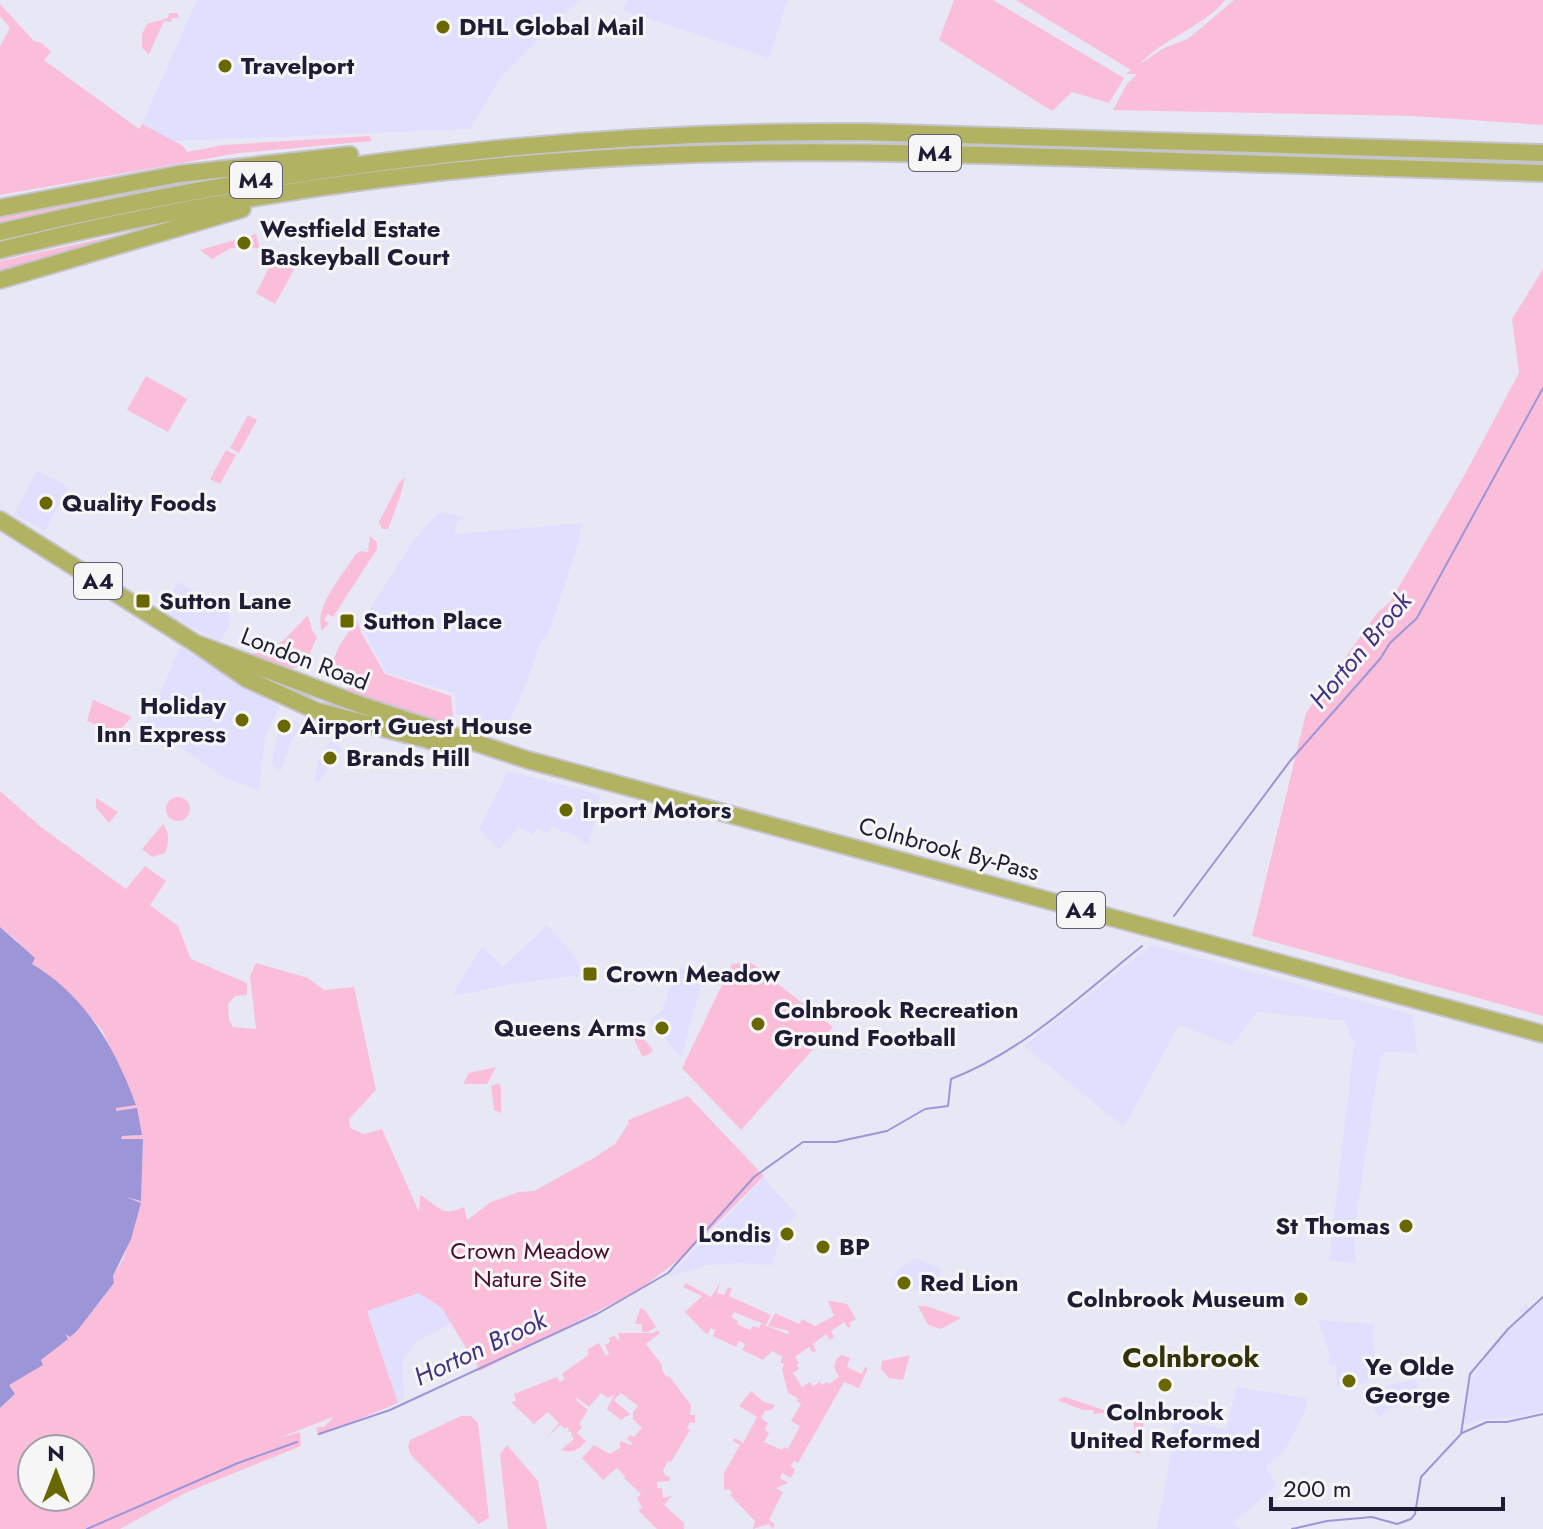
<svg xmlns="http://www.w3.org/2000/svg" width="1543" height="1529" font-family="Jost,sans-serif">
<style>
.built{fill:#e1dffe}
.green{fill:#fabedb;fill-rule:evenodd}
.water{fill:#9c95d7}
.lines{fill:none;stroke-linecap:round;stroke-linejoin:round}
.stream{stroke:#9c95d7;stroke-width:2}
.highway-casing{stroke:#c5c4cb;stroke-width:20}
.highway{stroke:#b2b263;stroke-width:16}
.poi-dot{fill:#696700;stroke:#f6f6f6;stroke-width:3}
.labels{text-anchor:middle;stroke-width:6;stroke-linejoin:round;paint-order:stroke}
.shield{fill:#f6f6f6;stroke:#605d70;stroke-width:2}
.shield-label{font-size:22px;font-weight:bold;fill:#1f1c36}
.poi-label{font-size:24px;font-weight:bold;fill:#1f1c36;stroke:#f6f6f6;text-anchor:start}
.street-label{font-size:24px;fill:#1f1c36;stroke:#f6f6f6}
.park-label{font-size:24px;fill:#4d0e33;stroke:#f6f6f6}
.water-label{font-size:26px;font-style:italic;fill:#433281;stroke:#f6f6f6}
.quarter-label{font-size:28px;font-weight:bold;fill:#333208;stroke:#f6f6f6}
</style>
<rect width="100%" height="100%" fill="#e8e7f6"/>
<path class="built" d="M197,0H579L501,77L470,129L172,141L142,124Z
M629,0H787L769,58L623,10Z
M37,471L69,487L45,531L14,514Z
M441,512L463,517L455,526V534L582,523L577,547L548,635L541,640L528,679L506,729L475,723L456,714L455,693L387,673L361,627V623L410,546L427,524Z
M178,582L228,611L231,622L219,642L161,610Z
M180,647L279,707L265,737L259,790L225,778L144,722L157,701Z
M288,719L302,723L291,742L281,771L272,765L274,748L278,733Z
M330,741L342,748L318,783L314,780L318,761Z
M508,771L601,795L588,846L576,836L566,831L564,833L553,826L547,833L537,828L532,835L519,827L499,849L479,828Z
M547,925L577,959L582,975L517,983L455,996L454,992L482,947L503,967Z
M1152,945L1413,1015L1417,1053L1386,1052L1380,1057L1354,1231L1356,1263L1329,1261L1354,1045L1345,1021L1257,1012L1232,1045L1179,1025L1124,1127L1024,1046Z
M682,967L703,979L681,1057L650,1021L663,1010L662,1007L668,1000L667,994Z
M764,1178L797,1215L783,1227L772,1265L739,1263L708,1265L668,1277Z
M915,1258L942,1269L931,1297L892,1280L898,1270Z
M419,1293L442,1308L452,1323L416,1342L403,1359L404,1400L398,1403L367,1310Z
M1543,1300V1411L1522,1416L1481,1420L1467,1425L1464,1422L1471,1381L1495,1343L1525,1316L1519,1310L1526,1305L1530,1309Z
M1318,1320L1373,1324L1375,1370L1368,1379L1362,1384L1337,1386L1336,1366L1330,1365L1329,1352Z
M1416,1380L1420,1393L1396,1408H1389L1380,1417L1364,1398L1368,1393L1396,1383Z
M1236,1387L1308,1398L1305,1412L1286,1448L1266,1467L1276,1486L1232,1524L1241,1529H1156L1167,1478L1175,1421L1227,1429Z"/>
<path class="green" d="M954,0H993L1124,78L1109,103L1072,92L1052,111L939,40Z
M1016,0H1225C1205,26 1162,39 1140,64L1164,48L1188,39L1234,0H1543V125L1412,116L1113,110L1127,84L1137,74H1126L1131,70Z
M0,4L34,41L42,43L51,52L44,60L139,129L142,124L183,146L187,152L223,145L369,136L372,141L239,153L0,195V46L10,28L0,16Z
M169,13H178V18H172L171,22L164,21L149,54L142,48V34L147,24L168,18Z
M154,187L14,219L0,222V212Z
M149,228V230L0,276V261Z
M256,234L260,248H231L212,259L200,250Z
M273,260L299,261L275,304L256,293Z
M1543,269V1016L1252,936L1306,713L1377,613L1390,602L1464,476L1519,373L1512,319Z
M146,376L187,399L168,432L127,410Z
M248,415L257,420L239,453L230,448Z
M226,450L236,455L220,484L210,479Z
M405,477L400,497L388,529H382L379,522L399,483Z
M370,536L377,542V549L333,617L328,614L324,620L329,623L322,631C313,607 343,575 355,555L360,551L368,552Z
M308,615L312,630L317,637L309,655L292,647L262,652L284,640Z
M357,620L361,632L385,674L451,696L453,715L450,725L352,696L333,661L339,646Z
M291,650L308,656L302,666L290,669L249,654Z
M93,700L132,717L117,733L87,721Z
M0,791L41,827L126,889L145,866L166,881L150,905L178,926L191,959L247,983V995L235,996L228,1004L229,1020L233,1027L256,1029L250,976L256,963L308,978L324,990L354,987L376,1090L349,1119L350,1128L364,1134L382,1129L419,1212L420,1195C439,1206 442,1218 464,1207L467,1220L491,1202L519,1192L534,1191L592,1159L615,1144L629,1123L628,1120L688,1096L764,1176L685,1255L639,1290L480,1371L442,1308L419,1293L367,1311L398,1403L318,1436L316,1427H324L333,1417L279,1438L300,1432L301,1446L185,1493L120,1529H0V1408L15,1394L8,1385L43,1364L41,1360L68,1338L66,1333L77,1331L114,1283L113,1276L123,1259L140,1204L126,1198L127,1195L141,1201L143,1139H121V1136L142,1135L116,1111L115,1108L136,1104L102,1030L73,997L45,972L32,964L16,940L0,927ZM32,1449H80V1497H32Z
M166 809a12 12 0 1 1 24 0a12 12 0 1 1-24 0Z
M96,798L118,812L109,823L96,808Z
M163,824C170,833 169,843 165,853L152,857L142,849Z
M750,962L833,1027L741,1130L682,1068L732,964Z
M629,1028L635,1029L653,1050L648,1055L642,1056Z
M496,1067L487,1084H463L469,1073Z
M499,1083L501,1088V1113L494,1110L491,1086Z
M686,1283L711,1297L720,1283L717,1293L724,1295L728,1287L732,1289L729,1296L771,1315L766,1325L734,1312L731,1317L738,1321L737,1324L750,1330L753,1326L759,1328L761,1324L788,1334L789,1331L768,1326L775,1313L799,1324L802,1319L815,1326L834,1316L828,1301H831L847,1304L856,1319L849,1323L851,1326L848,1328L844,1322L831,1331L834,1337L830,1340L826,1334L813,1344L816,1350L813,1353L809,1347L795,1357L799,1363L797,1365L799,1369L793,1373L802,1387L810,1382L813,1386L820,1382L822,1385L827,1382L829,1384L839,1377L834,1367L837,1358L842,1355L850,1358L847,1367L862,1374L865,1367L868,1368L859,1388L844,1382L798,1463L794,1461L791,1466L795,1470L791,1478L782,1473L780,1478L788,1483L776,1488L783,1492L769,1520L775,1524L773,1529L769,1524L753,1529L755,1521L730,1495L732,1493L729,1489L724,1490V1473L740,1445L733,1441L735,1438L743,1443L757,1417L739,1406L751,1391L764,1402L775,1405L772,1410L765,1411L761,1418L768,1423L765,1430L769,1433L764,1442L782,1450L784,1447L788,1449L800,1426L791,1421L801,1404L797,1401L798,1398L788,1393L782,1369L784,1364L780,1362L783,1357L772,1351L763,1360L742,1350L745,1344L739,1341L736,1347L713,1336L715,1330L711,1328L708,1334L705,1333L687,1314L685,1312L702,1296L683,1287Z
M918,1306H926L961,1318L941,1329L928,1325Z
M640,1308L645,1310L656,1327L648,1332H642V1324H635Z
M658,1330L660,1333L646,1344L662,1365V1371L667,1377L669,1376L691,1405L690,1415H695V1423L690,1422L687,1428L690,1430L671,1462L668,1461L663,1470L665,1475L670,1477V1481L657,1482V1488H662L663,1498L672,1496L664,1505L684,1523V1529H657L638,1510L642,1508L637,1498L641,1494L624,1478L625,1476L617,1468L603,1480L582,1458L594,1445L610,1454L621,1447L619,1444L621,1441L631,1445L632,1443L627,1439L630,1435L634,1437L642,1428L633,1419V1412L638,1406L621,1393L614,1400L630,1414L621,1420L607,1409L614,1395L608,1398L601,1393L589,1407L577,1398L576,1400L588,1410L579,1424L582,1427L577,1433L586,1441C579,1450 572,1454 561,1450L574,1439L571,1435L572,1432L567,1431L569,1429L567,1427L565,1429L560,1425L547,1438L559,1423L548,1412L534,1424L511,1402L516,1401L514,1394L557,1377L560,1382L565,1379L562,1374L588,1355V1349L599,1343L606,1356L609,1354L605,1345L610,1342L609,1338L614,1336L620,1341L618,1333H653Z
M910,1355L903,1380L889,1378L881,1369L882,1361Z
M1065,1397L1110,1412L1094,1414L1093,1410H1083L1057,1400Z
M1145,1414L1140,1454L1130,1450L1135,1438L1133,1416Z
M461,1416H471L478,1423L489,1518L479,1524L411,1455L408,1447L410,1440Z
M507,1445L538,1481L547,1529H508L500,1454Z"/>
<path class="water" d="M0,927L35,958L32,964C86,996 115,1048 136,1105L116,1108V1111L137,1108L142,1135L122,1136L121,1139H143L141,1201L126,1197L141,1203L131,1239L113,1276L114,1283L77,1331L70,1337L66,1334L68,1339L41,1360L43,1365L9,1385L15,1394L0,1408Z"/>
<g class="lines">
<path class="stream" d="M1174,916L1290,761L1380,659L1390,643L1417,618L1543,388
M1462,1433L1487,1422H1507L1543,1414
M319,1434L390,1410L597,1314L668,1273L754,1177L803,1142H836L887,1131L925,1109L948,1106L951,1079C1024,1051 1082,994 1142,946
M87,1529L238,1463L297,1442
M1292,1529L1327,1521L1372,1517L1397,1524L1411,1519L1415,1514L1421,1477L1461,1434L1470,1374L1508,1329L1543,1297"/>
<g class="highway-casing">
<path id="highway" d="M0,208L179,174L350,155
M0,232C285,165 571,130 864,132L1543,153
M0,250C219,196 445,164 670,155C808,149 946,154 1083,158C1237,163 1390,168 1543,173
M0,280L242,209
M0,520L195,643L247,679L317,711L448,745
M195,643L361,705L528,760L1543,1034"/>
</g>
<use href="#highway" class="highway"/>
</g>
<g class="poi-dot">
<circle cx="443" cy="27" r="8"/>
<circle cx="225" cy="66" r="8"/>
<circle cx="244" cy="243" r="8"/>
<circle cx="46" cy="503" r="8"/>
<rect x="135" y="593" width="16" height="16" rx="4"/>
<rect x="339" y="613" width="16" height="16" rx="4"/>
<circle cx="242" cy="720" r="8"/>
<circle cx="284" cy="726" r="8"/>
<circle cx="330" cy="758" r="8"/>
<circle cx="566" cy="810" r="8"/>
<rect x="582" y="966" width="16" height="16" rx="4"/>
<circle cx="758" cy="1024" r="8"/>
<circle cx="662" cy="1028" r="8"/>
<circle cx="1406" cy="1226" r="8"/>
<circle cx="787" cy="1234" r="8"/>
<circle cx="823" cy="1247" r="8"/>
<circle cx="904" cy="1283" r="8"/>
<circle cx="1301" cy="1299" r="8"/>
<circle cx="1349" cy="1381" r="8"/>
<circle cx="1165" cy="1385" r="8"/>
</g>
<g class="labels">
<g class="shield">
<rect x="909" y="135" width="52" height="36" rx="6"/>
<rect x="230" y="162" width="52" height="36" rx="6"/>
<rect x="74" y="563" width="48" height="36" rx="6"/>
<rect x="1057" y="892" width="48" height="36" rx="6"/>
</g>
<g class="shield-label">
<text x="935" y="161">M4</text>
<text x="256" y="188">M4</text>
<text x="98" y="589">A4</text>
<text x="1081" y="918">A4</text>
</g>
<g class="poi-label">
<text x="459" y="35">DHL Global Mail</text>
<text x="241" y="74">Travelport</text>
<text x="260" y="237">Westfield Estate<tspan x="260" dy="28">Baskeyball Court</tspan></text>
<text x="62" y="511">Quality Foods</text>
<text x="159" y="609">Sutton Lane</text>
<text x="363" y="629">Sutton Place</text>
<text x="226" y="714" text-anchor="end">Holiday<tspan x="226" dy="28">Inn Express</tspan></text>
<text x="300" y="734">Airport Guest House</text>
<text x="346" y="766">Brands Hill</text>
<text x="582" y="818">Irport Motors</text>
<text x="606" y="982">Crown Meadow</text>
<text x="774" y="1018">Colnbrook Recreation<tspan x="774" dy="28">Ground Football</tspan></text>
<text x="646" y="1036" text-anchor="end">Queens Arms</text>
<text x="1390" y="1234" text-anchor="end">St Thomas</text>
<text x="771" y="1242" text-anchor="end">Londis</text>
<text x="839" y="1255">BP</text>
<text x="920" y="1291">Red Lion</text>
<text x="1285" y="1307" text-anchor="end">Colnbrook Museum</text>
<text x="1365" y="1375">Ye Olde<tspan x="1365" dy="28">George</tspan></text>
<text x="1165" y="1420" text-anchor="middle">Colnbrook<tspan x="1165" dy="28">United Reformed</tspan></text>
</g>
<g class="street-label">
<text transform="translate(305 659) rotate(21)" y="8">London Road</text>
<text transform="translate(949 849) rotate(15)" y="8">Colnbrook By-Pass</text>
</g>
<g class="park-label">
<text x="530" y="1259">Crown Meadow<tspan x="530" dy="28">Nature Site</tspan></text>
</g>
<g class="water-label">
<text transform="translate(1360 650) rotate(-50)" y="9">Horton Brook</text>
<text transform="translate(480 1348) rotate(-25)" y="9">Horton Brook</text>
</g>
<g class="quarter-label">
<text x="1191" y="1367">Colnbrook</text>
</g>
</g>
<g transform="translate(56 1473)"><circle r="38" fill="#f6f6f6" stroke="#a09fa9" stroke-width="2"/>
<path d="M0-6L14 30L0 20L-14 30Z" fill="#696700"/>
<text y="-12" font-size="22" font-weight="bold" text-anchor="middle" fill="#1f1c36">N</text>
</g>
<path d="M1271 1497v12h232v-12" fill="none" stroke="#1f1c36" stroke-width="4"/>
<text x="1283" y="1497" font-size="24" fill="#1f1c36" stroke="#f6f6f6" stroke-width="6" paint-order="stroke">200 m</text>
</svg>
